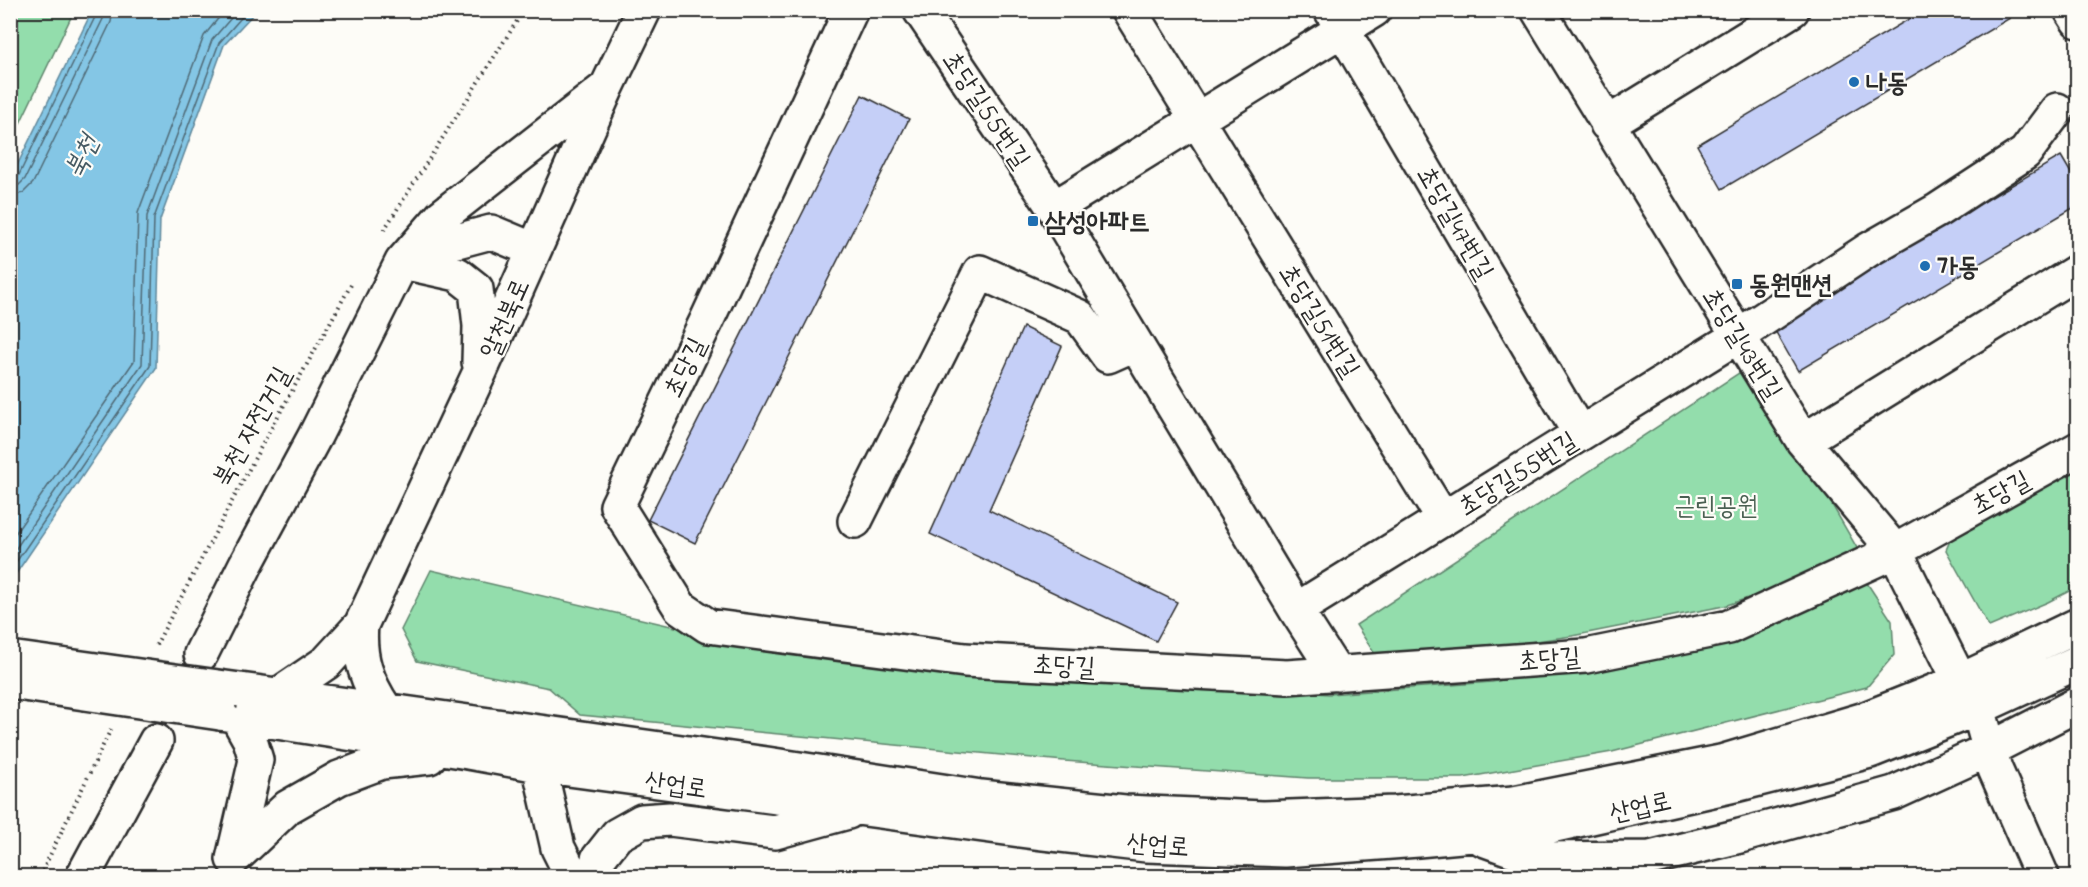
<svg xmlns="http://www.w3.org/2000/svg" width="2088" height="887" font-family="'Indie Flower','Poor Story',sans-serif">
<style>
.green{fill:#93ddac;stroke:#5f846c;stroke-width:1.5}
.water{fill:#84c6e5;stroke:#60889b;stroke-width:1.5}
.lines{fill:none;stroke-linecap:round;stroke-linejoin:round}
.shore{stroke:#4f6975;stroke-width:1.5}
.building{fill:#c5cff7;stroke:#2b2b2b;stroke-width:1.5}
.minor-casing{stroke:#2b2b2b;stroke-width:38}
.path{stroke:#2b2b2b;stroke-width:4;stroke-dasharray:1.5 4.5;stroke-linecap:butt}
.minor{stroke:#fdfcf7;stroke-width:33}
.minor-bridge-casing{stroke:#2b2b2b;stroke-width:38;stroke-linecap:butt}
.minor-bridge{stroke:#fdfcf7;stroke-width:33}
.poi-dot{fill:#1f6fb2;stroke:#fdfcf7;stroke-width:2}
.labels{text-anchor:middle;stroke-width:4.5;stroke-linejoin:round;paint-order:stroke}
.poi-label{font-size:26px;font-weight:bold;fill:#2b2b2b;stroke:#fdfcf7;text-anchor:start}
.street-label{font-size:26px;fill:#2b2b2b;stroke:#fdfcf7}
.park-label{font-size:26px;fill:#4a6052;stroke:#fdfcf7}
.water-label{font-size:27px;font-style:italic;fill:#465a63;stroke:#fdfcf7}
</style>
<rect width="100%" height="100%" fill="#fdfcf7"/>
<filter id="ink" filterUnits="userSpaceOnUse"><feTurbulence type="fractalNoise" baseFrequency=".0167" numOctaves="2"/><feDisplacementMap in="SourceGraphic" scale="12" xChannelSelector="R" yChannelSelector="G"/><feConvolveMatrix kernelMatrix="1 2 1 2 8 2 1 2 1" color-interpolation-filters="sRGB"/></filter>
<g filter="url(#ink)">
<path class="green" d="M11,10L74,11L11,142L10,11Z
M1751,365L1864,560L1724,606L1572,636L1487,648L1378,659L1356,625Z
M2077,471V587L2048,602L1989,627L1946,550L1952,536Z
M431,570L701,633L1035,668L1329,694L1492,682L1694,646L1867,583L1892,621L1894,655L1867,687L1612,752L1463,778H1308L1064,761L580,715L549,688L417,661L401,630Z"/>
<path class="water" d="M92,11H256L224,45L160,220L156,368L11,581V178Z"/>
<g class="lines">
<path class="shore" d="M10,179L15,178L19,175L96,15L97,10
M10,187L19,185L25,179L103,19L104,10
M10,196L23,193L33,183L111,22L113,10
M10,541L134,361L138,213L204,36L225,10
M10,557L142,364L147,216L212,40L238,10
M10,571L150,366L154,218L219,43L248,10"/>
</g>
<path class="building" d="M1924,10H2006L2010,18L1722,189L1697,145Z
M862,95L909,119L695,543L648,520Z
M2061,156L2078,185V205L1798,371L1773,327Z
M1023,327L1062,346L989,510L1177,602L1156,641L930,534Z"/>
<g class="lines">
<g class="minor-casing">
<path id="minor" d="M851,10L706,322L617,506L680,607L708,626L965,660L1287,677L1586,656L1729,627L1895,551L2078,449
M920,10L1054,208L1296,610L1337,674
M1129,10L1443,519
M1331,10L1580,434
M1538,10L1803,441L1895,551L1960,681L1978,708L1995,769L2042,876
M2071,10L2078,21
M1607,124L1792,10
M1054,208L1374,10
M409,259L442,245L491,232L534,250
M402,262L457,274L476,289L480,326L479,362
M1803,441L2078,271
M855,521L980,272L1080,317L1108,356L1135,344
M1296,610L1738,336L1868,250L1938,210L2025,153L2057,110
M361,625L479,374L607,87L644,10
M201,654L246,564L315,436L402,262L442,216L607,87
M240,690L767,764L981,797L1125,812L1263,818L1395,813L1514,803L1721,762L1865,719L1960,681L2078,625
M277,696L327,662L361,625C358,658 367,682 385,709
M220,713L468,752L539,765L1042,833L1146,845L1285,850L1418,840L1538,829L1735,785L1870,751L1978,708L2078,662
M236,715L250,740L256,760L233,859L288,807L339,778L382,762L429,757
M542,746L539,765L558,848L572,876
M1483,839L1539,859L1650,858L1740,836L1894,793L1988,750L2078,704
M83,876L156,741
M594,876L598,859L617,835L642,821L670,819L775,832L848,812"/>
</g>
<path class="path" d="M384,230L524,10
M156,645L256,456L352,283
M40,876L111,729"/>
<use href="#minor" class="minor"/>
<g class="minor-bridge-casing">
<path id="minor-bridge" d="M10,658L240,690
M10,682L220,713"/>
</g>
<use href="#minor-bridge" class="minor-bridge"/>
</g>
</g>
<g class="poi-dot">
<circle cx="1854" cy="82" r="6"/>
<rect x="1027" y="215" width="12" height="12" rx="3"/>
<circle cx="1925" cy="266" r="6"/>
<rect x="1731" y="278" width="12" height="12" rx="3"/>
</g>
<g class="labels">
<g class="poi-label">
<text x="1866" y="91">나동</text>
<text x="1045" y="230">삼성아파트</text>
<text x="1937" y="275">가동</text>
<text x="1749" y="293">동원맨션</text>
</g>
<g class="street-label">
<text transform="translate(987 109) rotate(56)" y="9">초당길55번길</text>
<text transform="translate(1456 222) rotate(60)" y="9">초당길47번길</text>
<text transform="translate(504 318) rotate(-66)" y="9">알천북로</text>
<text transform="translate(1320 320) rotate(58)" y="9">초당길51번길</text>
<text transform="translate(1743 343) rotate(58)" y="9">초당길43번길</text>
<text transform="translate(684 367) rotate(-64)" y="9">초당길</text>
<text transform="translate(251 426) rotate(-61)" y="9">북천 자전거길</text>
<text transform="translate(1517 473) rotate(-32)" y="9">초당길55번길</text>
<text transform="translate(2000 492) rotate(-29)" y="9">초당길</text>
<text transform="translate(1549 658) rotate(-5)" y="9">초당길</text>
<text transform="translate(1064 665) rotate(3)" y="9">초당길</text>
<text transform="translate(676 784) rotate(8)" y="9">산업로</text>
<text transform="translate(1640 806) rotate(-13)" y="9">산업로</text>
<text transform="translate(1158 844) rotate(4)" y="9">산업로</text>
</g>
<g class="park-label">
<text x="1716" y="514">근린공원</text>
</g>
<g class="water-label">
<text transform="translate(81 156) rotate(-64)" y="9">북천</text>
</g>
</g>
<rect width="2088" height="887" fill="none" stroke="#fdfcf7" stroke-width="36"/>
<rect x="18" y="18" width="2052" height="851" fill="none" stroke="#2b2b2b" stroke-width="2" filter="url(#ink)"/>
</svg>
